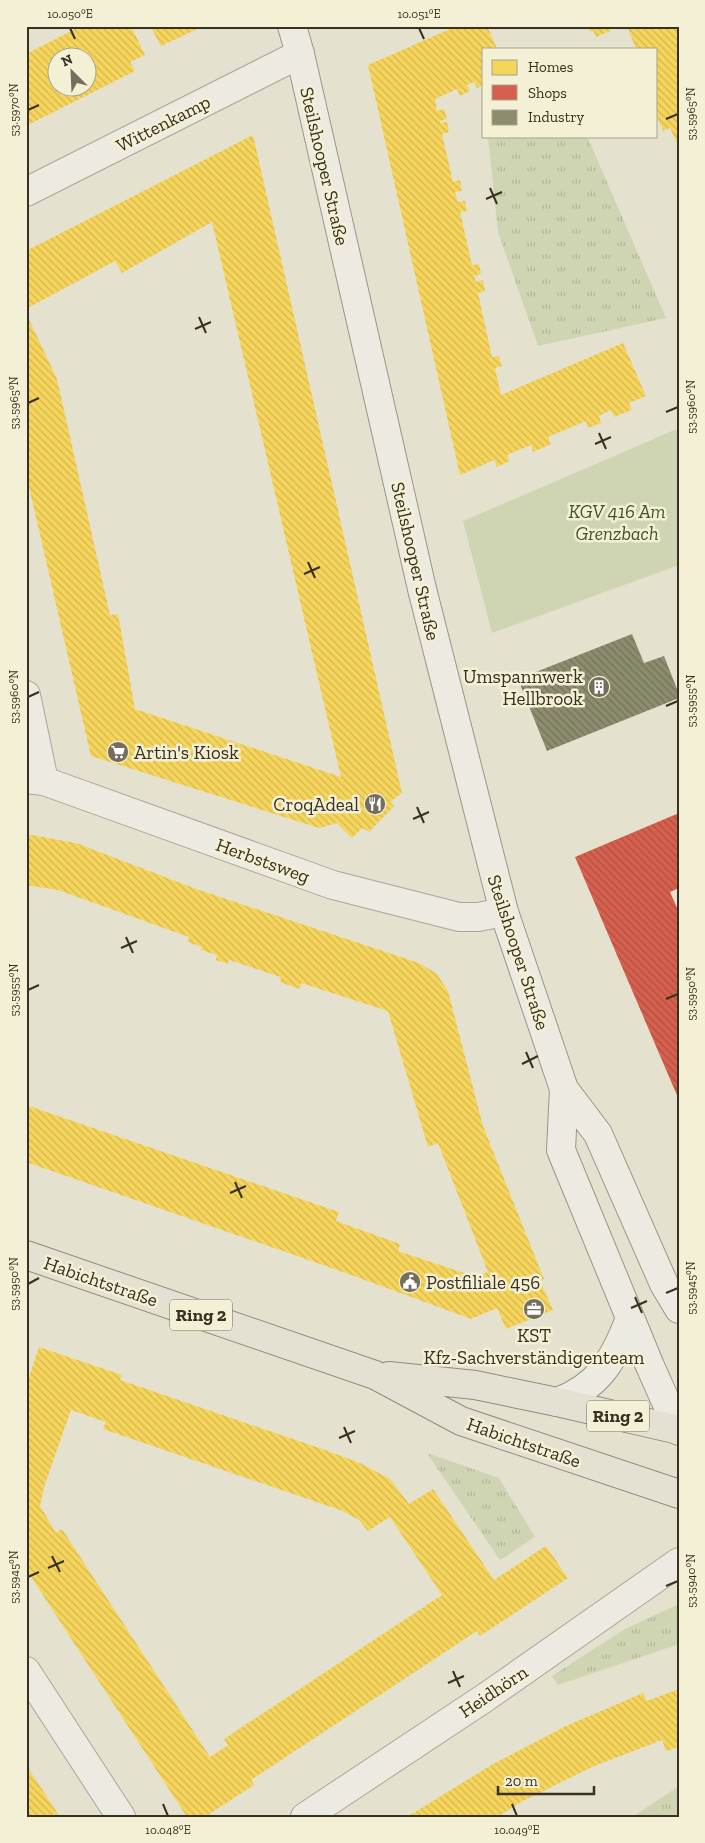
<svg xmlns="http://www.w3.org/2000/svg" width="705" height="1843" font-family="'Zilla Slab',serif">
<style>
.grass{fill:url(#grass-tufts)}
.garden{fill:#cfd5b2}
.homes{fill:url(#homes-back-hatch);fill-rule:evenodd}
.shops{fill:url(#shops-back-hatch)}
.industry{fill:url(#industry-back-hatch)}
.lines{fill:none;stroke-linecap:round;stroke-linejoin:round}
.street-casing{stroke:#aaa698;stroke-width:30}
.secondary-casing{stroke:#9a9588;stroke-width:30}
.primary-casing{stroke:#908b7f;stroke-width:30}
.street{stroke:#edeae1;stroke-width:28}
.secondary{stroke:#edeae1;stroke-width:28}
.primary{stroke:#e4e1d2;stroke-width:28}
.ticks{fill:none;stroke:#383020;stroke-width:2}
.labels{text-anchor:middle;stroke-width:5;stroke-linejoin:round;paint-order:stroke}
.shield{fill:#f4f0d6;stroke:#706a57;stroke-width:1}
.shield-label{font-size:18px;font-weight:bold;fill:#383020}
.street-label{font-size:19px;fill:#383020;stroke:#f4f0d6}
.park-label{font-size:19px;font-style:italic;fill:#425427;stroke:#f4f0d6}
.poi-label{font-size:19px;fill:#383020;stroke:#f4f0d6;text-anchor:end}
.neatline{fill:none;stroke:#383020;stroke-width:2}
.ticks-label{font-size:12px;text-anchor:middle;fill:#383020}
</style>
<defs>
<pattern id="grass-tufts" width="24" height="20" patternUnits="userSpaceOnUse" patternTransform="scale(1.25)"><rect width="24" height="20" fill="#cfd5b2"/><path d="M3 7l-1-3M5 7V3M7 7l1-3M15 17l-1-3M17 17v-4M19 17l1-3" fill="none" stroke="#b2b799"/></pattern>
<pattern id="homes-back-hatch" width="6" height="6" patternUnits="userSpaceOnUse" patternTransform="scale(1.25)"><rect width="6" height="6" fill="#f6d55c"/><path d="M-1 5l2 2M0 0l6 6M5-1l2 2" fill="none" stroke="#d4b750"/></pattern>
<pattern id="shops-back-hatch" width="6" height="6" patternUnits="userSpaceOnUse" patternTransform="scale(1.25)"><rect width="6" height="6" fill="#d6604d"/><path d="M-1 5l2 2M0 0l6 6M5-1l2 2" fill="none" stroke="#af5040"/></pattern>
<pattern id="industry-back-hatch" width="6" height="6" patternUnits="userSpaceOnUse" patternTransform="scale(1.25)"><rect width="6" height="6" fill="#8c8c6e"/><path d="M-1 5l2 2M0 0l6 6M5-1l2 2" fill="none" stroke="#73735a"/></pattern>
</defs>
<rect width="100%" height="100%" fill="#e5e1cf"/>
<path class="grass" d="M488,136H587L666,318L538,346L498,232Z
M427,1453L499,1478L535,1537L500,1560Z
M679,1604V1644L558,1685L552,1676L625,1629Z
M679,1786V1817H632Z"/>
<path class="garden" d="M679,428V565L492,633L463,521Z"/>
<path class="homes" d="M81,26H131L145,55L130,62L135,71L26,126V54ZM58,58H88V88H58Z
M150,26H204L161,46Z
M457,26H487L497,49H484V85L477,88L474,82L467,85L470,91L460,96L457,89L435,99L437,111L444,109L447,119L440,121V123L447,122L449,132L442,134L453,182L460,180L462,191L455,192L458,202L465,201L467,211L460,212L472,265L479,264L481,274L474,276L476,282L483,280L485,291L478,293L492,357L499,356L502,366L495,368L501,395L623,343L646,396L629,403L632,410L614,417L611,410L599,416L601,423L588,428L586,421L548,437L551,444L533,452L531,445L507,455L510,461L497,467L494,460L460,475L368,65Z
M587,26H608L610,31L596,37L593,30L590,32Z
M627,26H679V148L670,128L663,131L656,114V49H636Z
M253,135L402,793L390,802L394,806L369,832L362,828L352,838L337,823L319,828L91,756L26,474V313L57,379L110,615L118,614L135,709L341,777L212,222L122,273L115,261L26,309V251Z
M26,834L76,843L199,890L419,963L437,974L448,991L483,1126L544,1279L540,1281L553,1310L506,1329L497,1308L471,1319L346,1273L26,1162V1105L339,1212L336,1221L400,1244L398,1251L476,1277L488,1272L438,1143L428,1147L388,1011L301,983L300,989L280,982L281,977L229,960L228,964L216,960L217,955L201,950L202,947L188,942L189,937L58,890L26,885Z
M39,1347L122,1375L120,1380L325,1450L360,1463L390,1479L409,1504L433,1489L494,1580L546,1546L568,1578L480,1636L477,1631L427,1664L251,1780L254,1785L205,1817H187L26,1569V1386ZM71,1410L106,1422L103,1429L343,1511L359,1520L368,1531L390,1517L442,1595L224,1739L228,1745L210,1757L62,1529L56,1533L40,1506L45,1484Z
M679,1689V1747L666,1751L662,1740L592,1767L519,1803L498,1817H407L493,1764L566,1726L643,1693L647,1701Z
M26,1765L34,1777L60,1817H26Z"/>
<path class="shops" d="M679,813V888L670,892L679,912V1100L575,857Z"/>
<path class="industry" d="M632,634L644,663L664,656L679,694V698L547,751L518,679Z"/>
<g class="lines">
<g class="street-casing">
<path id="street" d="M26,192L300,54
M26,695L44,781
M26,779L44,781L333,885L459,917H478L504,912
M26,1671L121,1817
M305,1817L486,1697L679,1562"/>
</g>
<g class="secondary-casing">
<path id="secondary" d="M292,26L300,54L422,589L504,912L564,1089L598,1134L664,1284L679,1309
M564,1089L561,1150L650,1366L679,1431
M557,1402C599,1387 615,1358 630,1318"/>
</g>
<g class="primary-casing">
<path id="primary" d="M26,1255L375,1375L461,1421L679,1494
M389,1376L475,1385L557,1402L679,1430"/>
</g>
<use href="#street" class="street"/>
<use href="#secondary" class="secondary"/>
<use href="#primary" class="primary"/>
</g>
<path class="ticks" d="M70,28L75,39M419,28L424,39M28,110L39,105M666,119L678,114M490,188L497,204M486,199L502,192M199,317L206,333M195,329L211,322M28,403L39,398M666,412L678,407M599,433L606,449M595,444L611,437M308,562L315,578M304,574L320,567M28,697L39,692M666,706L678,701M417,807L424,823M413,819L429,812M126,937L133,953M121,948L137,941M28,990L39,985M666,999L678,994M526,1052L533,1068M522,1064L538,1056M235,1182L242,1198M230,1193L246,1186M28,1284L39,1278M666,1293L678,1288M635,1297L642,1313M631,1308L647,1301M344,1427L351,1443M339,1438L355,1431M52,1556L60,1572M48,1568L64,1561M28,1577L39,1572M666,1586L678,1581M453,1671L460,1687M448,1683L464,1676M163,1804L168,1816M512,1804L517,1816"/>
<defs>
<g id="building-disc" transform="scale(1.125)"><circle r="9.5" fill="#756e5d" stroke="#f4f0d6"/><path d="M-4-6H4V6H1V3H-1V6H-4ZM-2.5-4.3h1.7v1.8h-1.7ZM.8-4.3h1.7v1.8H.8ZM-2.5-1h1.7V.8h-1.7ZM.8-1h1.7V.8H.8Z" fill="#fff"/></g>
<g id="supermarket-disc" transform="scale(1.125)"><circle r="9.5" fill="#756e5d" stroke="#f4f0d6"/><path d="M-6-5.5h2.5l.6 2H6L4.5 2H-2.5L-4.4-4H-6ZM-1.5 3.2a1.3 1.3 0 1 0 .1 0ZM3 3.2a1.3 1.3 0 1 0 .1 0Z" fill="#fff"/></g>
<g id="restaurant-disc" transform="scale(1.125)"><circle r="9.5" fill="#756e5d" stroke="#f4f0d6"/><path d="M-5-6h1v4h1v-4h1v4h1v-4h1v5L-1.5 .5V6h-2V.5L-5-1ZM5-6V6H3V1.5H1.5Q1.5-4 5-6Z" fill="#fff"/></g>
<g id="civic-disc" transform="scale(1.125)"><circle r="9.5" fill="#756e5d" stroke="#f4f0d6"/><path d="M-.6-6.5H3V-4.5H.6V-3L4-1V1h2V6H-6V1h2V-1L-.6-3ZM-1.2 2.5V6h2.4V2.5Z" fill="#fff"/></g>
<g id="office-disc" transform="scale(1.125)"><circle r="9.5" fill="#756e5d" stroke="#f4f0d6"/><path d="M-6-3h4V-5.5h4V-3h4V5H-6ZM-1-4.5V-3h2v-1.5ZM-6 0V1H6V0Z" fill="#fff"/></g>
</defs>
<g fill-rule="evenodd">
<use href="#building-disc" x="599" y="687"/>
<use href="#supermarket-disc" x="118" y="752"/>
<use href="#restaurant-disc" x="375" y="804"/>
<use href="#civic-disc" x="410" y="1282"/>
<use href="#office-disc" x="534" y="1309"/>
</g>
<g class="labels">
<g class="shield">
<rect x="170" y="1299.5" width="62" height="31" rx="4"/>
<rect x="587" y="1400.5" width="62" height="31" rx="4"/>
</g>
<g class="shield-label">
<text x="201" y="1321">Ring 2</text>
<text x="618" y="1422">Ring 2</text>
</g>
<g class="street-label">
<text transform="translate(163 123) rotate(-27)" y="7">Wittenkamp</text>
<text transform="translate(325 166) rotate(77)" y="7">Steilshooper Straße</text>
<text transform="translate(416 561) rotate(77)" y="7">Steilshooper Straße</text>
<text transform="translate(263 860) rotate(20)" y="7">Herbstsweg</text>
<text transform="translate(519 952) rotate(72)" y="7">Steilshooper Straße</text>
<text transform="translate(101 1281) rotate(19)" y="7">Habichtstraße</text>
<text transform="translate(524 1442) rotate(19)" y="7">Habichtstraße</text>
<text transform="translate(493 1691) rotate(-34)" y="7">Heidhörn</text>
</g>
<g class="park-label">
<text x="617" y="518">KGV 416 Am<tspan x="617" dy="22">Grenzbach</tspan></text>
</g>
<g class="poi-label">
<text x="583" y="683">Umspannwerk<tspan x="583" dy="22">Hellbrook</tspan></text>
<text x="134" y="759" text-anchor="start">Artin's Kiosk</text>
<text x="359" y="811">CroqAdeal</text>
<text x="426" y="1289" text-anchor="start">Postfiliale 456</text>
<text x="534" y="1342" text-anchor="middle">KST<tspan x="534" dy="22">Kfz-Sachverständigenteam</tspan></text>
</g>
</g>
<rect width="705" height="1843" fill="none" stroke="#f4f0d6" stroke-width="55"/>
<rect x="482" y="48" width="175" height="90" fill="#f4f0d6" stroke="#a9a38d"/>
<rect x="492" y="60" width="25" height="15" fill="#f6d55c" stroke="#a9a38d"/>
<text x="528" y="72" font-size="15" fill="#383020">Homes</text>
<rect x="492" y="85" width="25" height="15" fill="#d6604d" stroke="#a9a38d"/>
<text x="528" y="98" font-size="15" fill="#383020">Shops</text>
<rect x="492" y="110" width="25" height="15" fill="#8c8c6e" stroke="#a9a38d"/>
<text x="528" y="122" font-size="15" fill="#383020">Industry</text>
<g transform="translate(72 72) rotate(336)"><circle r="24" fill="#f4f0d6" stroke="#a9a38d"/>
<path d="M0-4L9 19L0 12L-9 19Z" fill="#756e5d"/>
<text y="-8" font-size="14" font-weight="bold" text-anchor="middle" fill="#383020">N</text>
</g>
<path d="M498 1786v8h96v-8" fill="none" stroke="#383020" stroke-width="2.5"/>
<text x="505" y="1786" font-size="15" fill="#383020" stroke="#f4f0d6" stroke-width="4" paint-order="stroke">20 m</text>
<rect x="28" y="28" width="650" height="1788" class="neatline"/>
<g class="ticks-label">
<text x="70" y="18">10.050°E</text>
<text x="419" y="18">10.051°E</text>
<text transform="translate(14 110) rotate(-90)" y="4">53.5970°N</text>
<text transform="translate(691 114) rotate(-90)" y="4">53.5965°N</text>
<text transform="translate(14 403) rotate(-90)" y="4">53.5965°N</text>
<text transform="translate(691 407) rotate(-90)" y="4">53.5960°N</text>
<text transform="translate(14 697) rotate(-90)" y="4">53.5960°N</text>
<text transform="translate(691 701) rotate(-90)" y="4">53.5955°N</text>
<text transform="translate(14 990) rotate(-90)" y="4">53.5955°N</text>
<text transform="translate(691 994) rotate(-90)" y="4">53.5950°N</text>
<text transform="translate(14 1284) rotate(-90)" y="4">53.5950°N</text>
<text transform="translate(691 1288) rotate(-90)" y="4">53.5945°N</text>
<text transform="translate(14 1577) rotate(-90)" y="4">53.5945°N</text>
<text transform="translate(691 1581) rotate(-90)" y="4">53.5940°N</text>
<text x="168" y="1834">10.048°E</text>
<text x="517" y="1834">10.049°E</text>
</g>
</svg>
